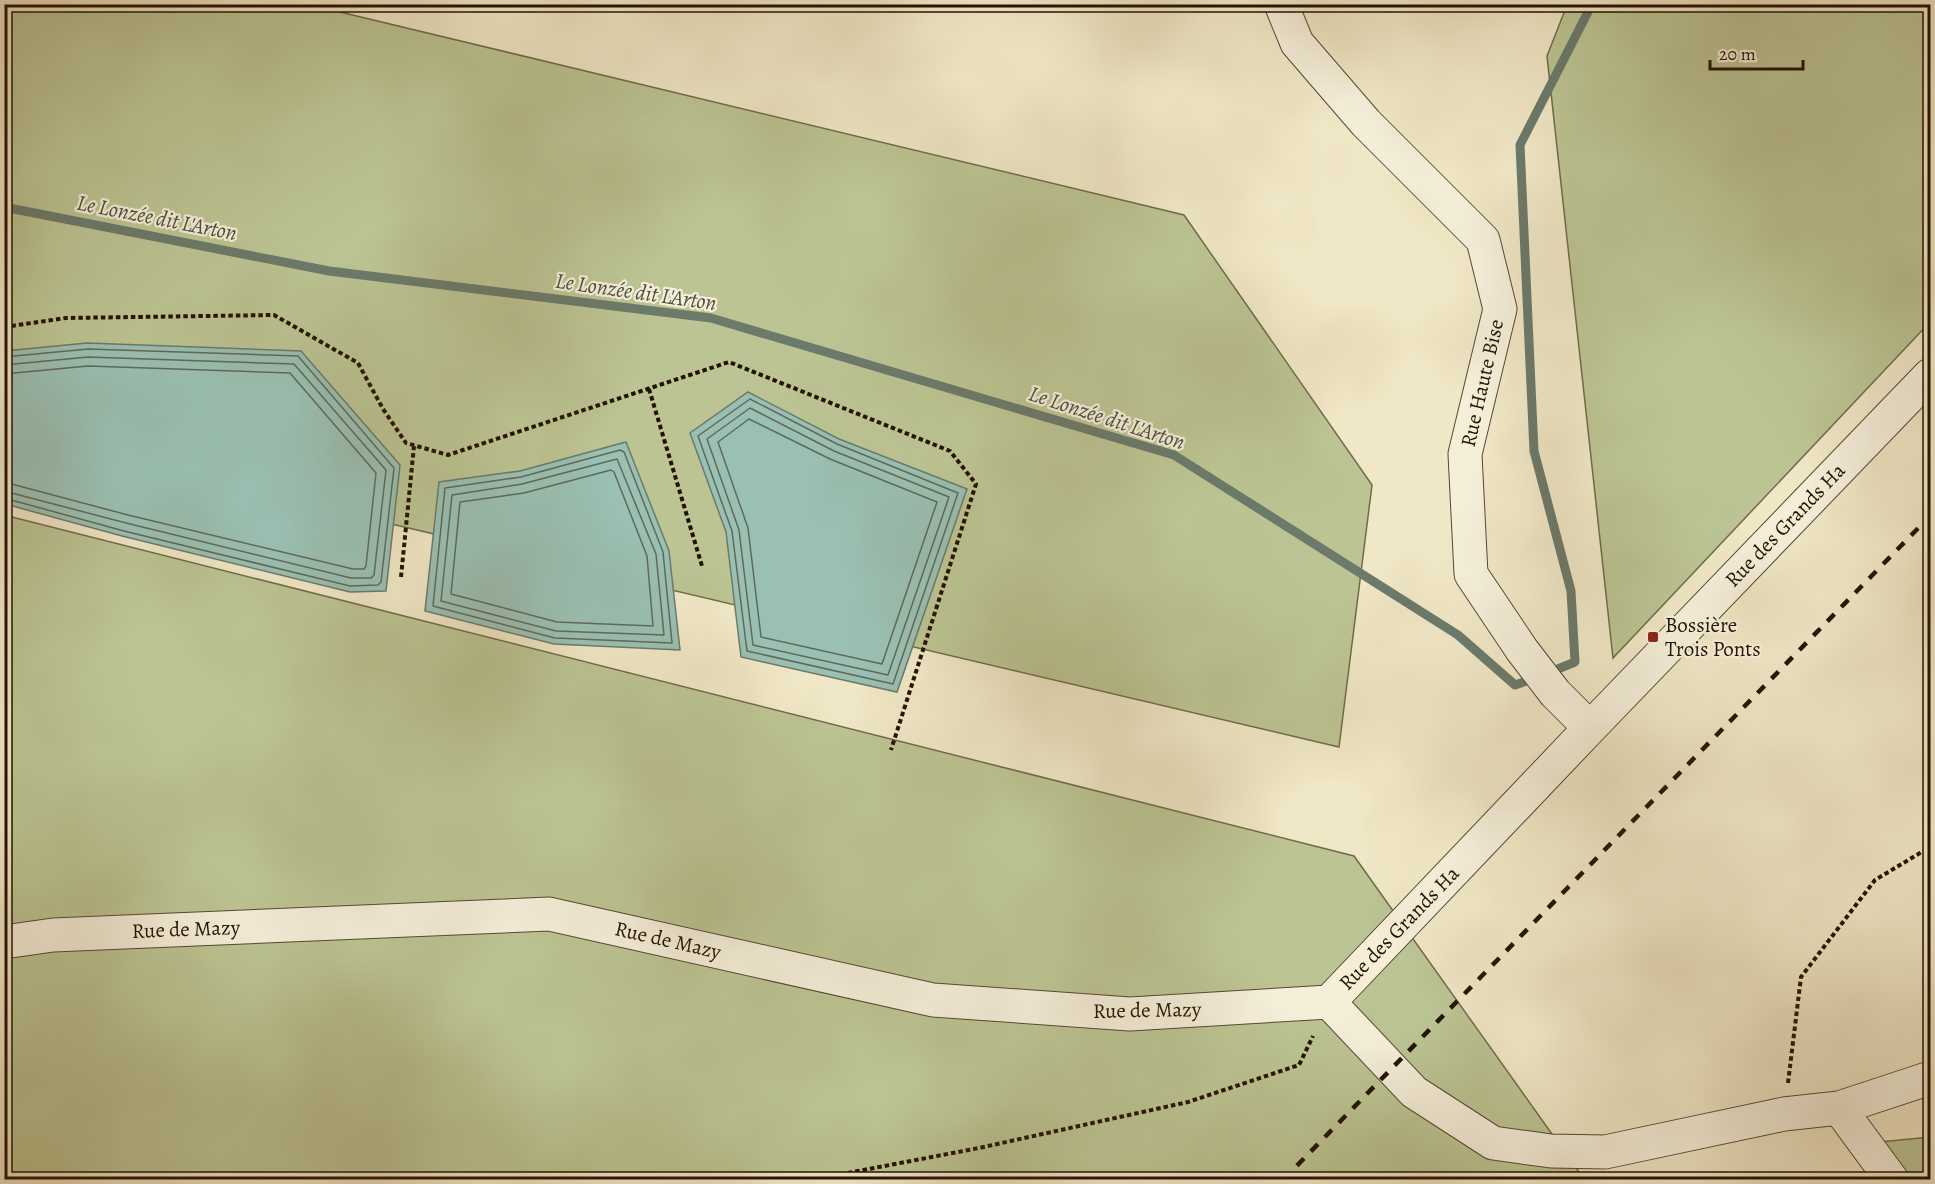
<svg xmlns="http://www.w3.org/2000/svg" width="1935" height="1184" font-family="Alegreya,serif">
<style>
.green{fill:#bcc493;stroke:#706b4a;stroke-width:1.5}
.water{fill:#9ac0b3;stroke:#6b7a6b;stroke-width:1.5}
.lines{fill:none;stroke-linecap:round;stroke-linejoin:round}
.shore{stroke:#5f695a;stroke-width:1.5}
.stream{stroke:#6b7a6b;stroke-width:9}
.minor-casing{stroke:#574732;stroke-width:35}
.path{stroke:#241200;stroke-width:4;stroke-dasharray:4.5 3;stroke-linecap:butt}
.minor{stroke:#f5efda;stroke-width:33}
.rail{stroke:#241200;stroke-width:4.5;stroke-dasharray:10 10;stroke-linecap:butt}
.poi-dot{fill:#8f2418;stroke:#f5efda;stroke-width:2}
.labels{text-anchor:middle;stroke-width:4.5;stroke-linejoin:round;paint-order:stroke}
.street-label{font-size:21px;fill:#241200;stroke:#f5efda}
.poi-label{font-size:21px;fill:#241200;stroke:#f5efda;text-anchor:start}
.water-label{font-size:22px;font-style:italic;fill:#4d4f3f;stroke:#f5efda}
</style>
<rect width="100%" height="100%" fill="#f0e7c6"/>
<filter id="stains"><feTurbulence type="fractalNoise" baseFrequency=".00333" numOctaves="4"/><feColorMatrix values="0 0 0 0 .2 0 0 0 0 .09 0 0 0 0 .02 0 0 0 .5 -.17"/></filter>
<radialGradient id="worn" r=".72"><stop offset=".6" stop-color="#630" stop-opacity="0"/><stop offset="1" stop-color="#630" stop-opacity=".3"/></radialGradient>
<path class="green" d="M5,5H311L1184,215L1372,485L1339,747L5,433Z
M1567,5H1930V322L1613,658L1547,56Z
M4,515L1354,856L1584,1179H5Z
M1930,1137V1179H1908L1879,1142Z"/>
<path class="water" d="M87,343L301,351L400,465L386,591L350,592L122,536L5,504V351Z
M748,392L839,439L967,489L897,692L741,657L726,532L690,433Z
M626,442L669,551L680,650L554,644L425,611L439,482L520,471Z"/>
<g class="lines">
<path class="shore" d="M4,357L88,349L298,356L394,468L381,582L378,585L350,586L124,531L4,498
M4,365L88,357L294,364L386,470L374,575L371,578H351L126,523L4,491
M4,374L88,366L290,373L376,473L366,566L364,569H353L128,515L4,482
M750,399L837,444L958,493L893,684L747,651L732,531L698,436Z
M750,408L834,451L949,497L888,675L753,645L739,530L707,439Z
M749,419L830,459L937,502L882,664L761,637L748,528L718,442Z
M620,450L624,452L663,552L672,643L555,638L433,606L445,488L521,477Z
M617,459L656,554L664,635L556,631L441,601L452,495L522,484Z
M611,470L614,472L647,556L653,626L557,622L451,594L460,502L524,493Z"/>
<path class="stream" d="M4,207L329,271L711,318L1174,455L1458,635L1515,685L1535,678
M1548,673L1575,662L1571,591L1534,451L1520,145L1592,4"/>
<g class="minor-casing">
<path id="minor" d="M1281,4L1297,43L1366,123L1483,240L1500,309L1465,454L1471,574L1522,650L1555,693L1590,728
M4,942L53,935L549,914L933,1000L1130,1014L1329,1002
M1329,1002L1590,728L1930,375
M1329,1002L1414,1092L1493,1143L1551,1151L1605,1152L1784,1114L1839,1108L1930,1078
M1839,1108L1892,1180"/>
</g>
<path class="path" d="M4,327L66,318L274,315L358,363L383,409L406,443L448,455L729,362L950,451L976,484L891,750
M649,389L702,566
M401,577L414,446
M1788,1083L1801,977L1875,880L1930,847
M811,1180L979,1148L1188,1102L1299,1065L1313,1036"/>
<use href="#minor" class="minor"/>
<path class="rail" d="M1283,1180L1930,516"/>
</g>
<rect class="poi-dot" x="1647" y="631" width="12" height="12" rx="3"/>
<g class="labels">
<g class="street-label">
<text transform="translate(1482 383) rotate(-77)" y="7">Rue Haute Bise</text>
<text transform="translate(1785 525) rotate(-46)" y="7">Rue des Grands Ha</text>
<text transform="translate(1399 928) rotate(-46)" y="7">Rue des Grands Ha</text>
<text transform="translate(186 929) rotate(-2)" y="7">Rue de Mazy</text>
<text transform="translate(668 940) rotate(13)" y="7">Rue de Mazy</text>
<text transform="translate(1147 1010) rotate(-1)" y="7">Rue de Mazy</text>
</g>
<g class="poi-label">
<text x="1665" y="632">Bossière<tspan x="1665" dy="24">Trois Ponts</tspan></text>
</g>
<g class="water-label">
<text transform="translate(157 217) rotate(11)" y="8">Le Lonzée dit L'Arton</text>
<text transform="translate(636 291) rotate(8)" y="8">Le Lonzée dit L'Arton</text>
<text transform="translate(1107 417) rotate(18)" y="8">Le Lonzée dit L'Arton</text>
</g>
</g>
<rect width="1935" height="1184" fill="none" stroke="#f0e7c6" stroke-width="24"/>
<rect x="6" y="6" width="1923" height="1172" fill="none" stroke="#241200" stroke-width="3"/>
<rect x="12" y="12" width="1911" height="1160" fill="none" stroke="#241200" stroke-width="1.5"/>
<path d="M1710 60v9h93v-9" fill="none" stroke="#241200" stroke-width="3"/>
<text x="1719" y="60" font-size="18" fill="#241200" stroke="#f5efda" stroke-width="4.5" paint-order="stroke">20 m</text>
<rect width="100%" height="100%" filter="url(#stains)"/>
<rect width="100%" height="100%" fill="url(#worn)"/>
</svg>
